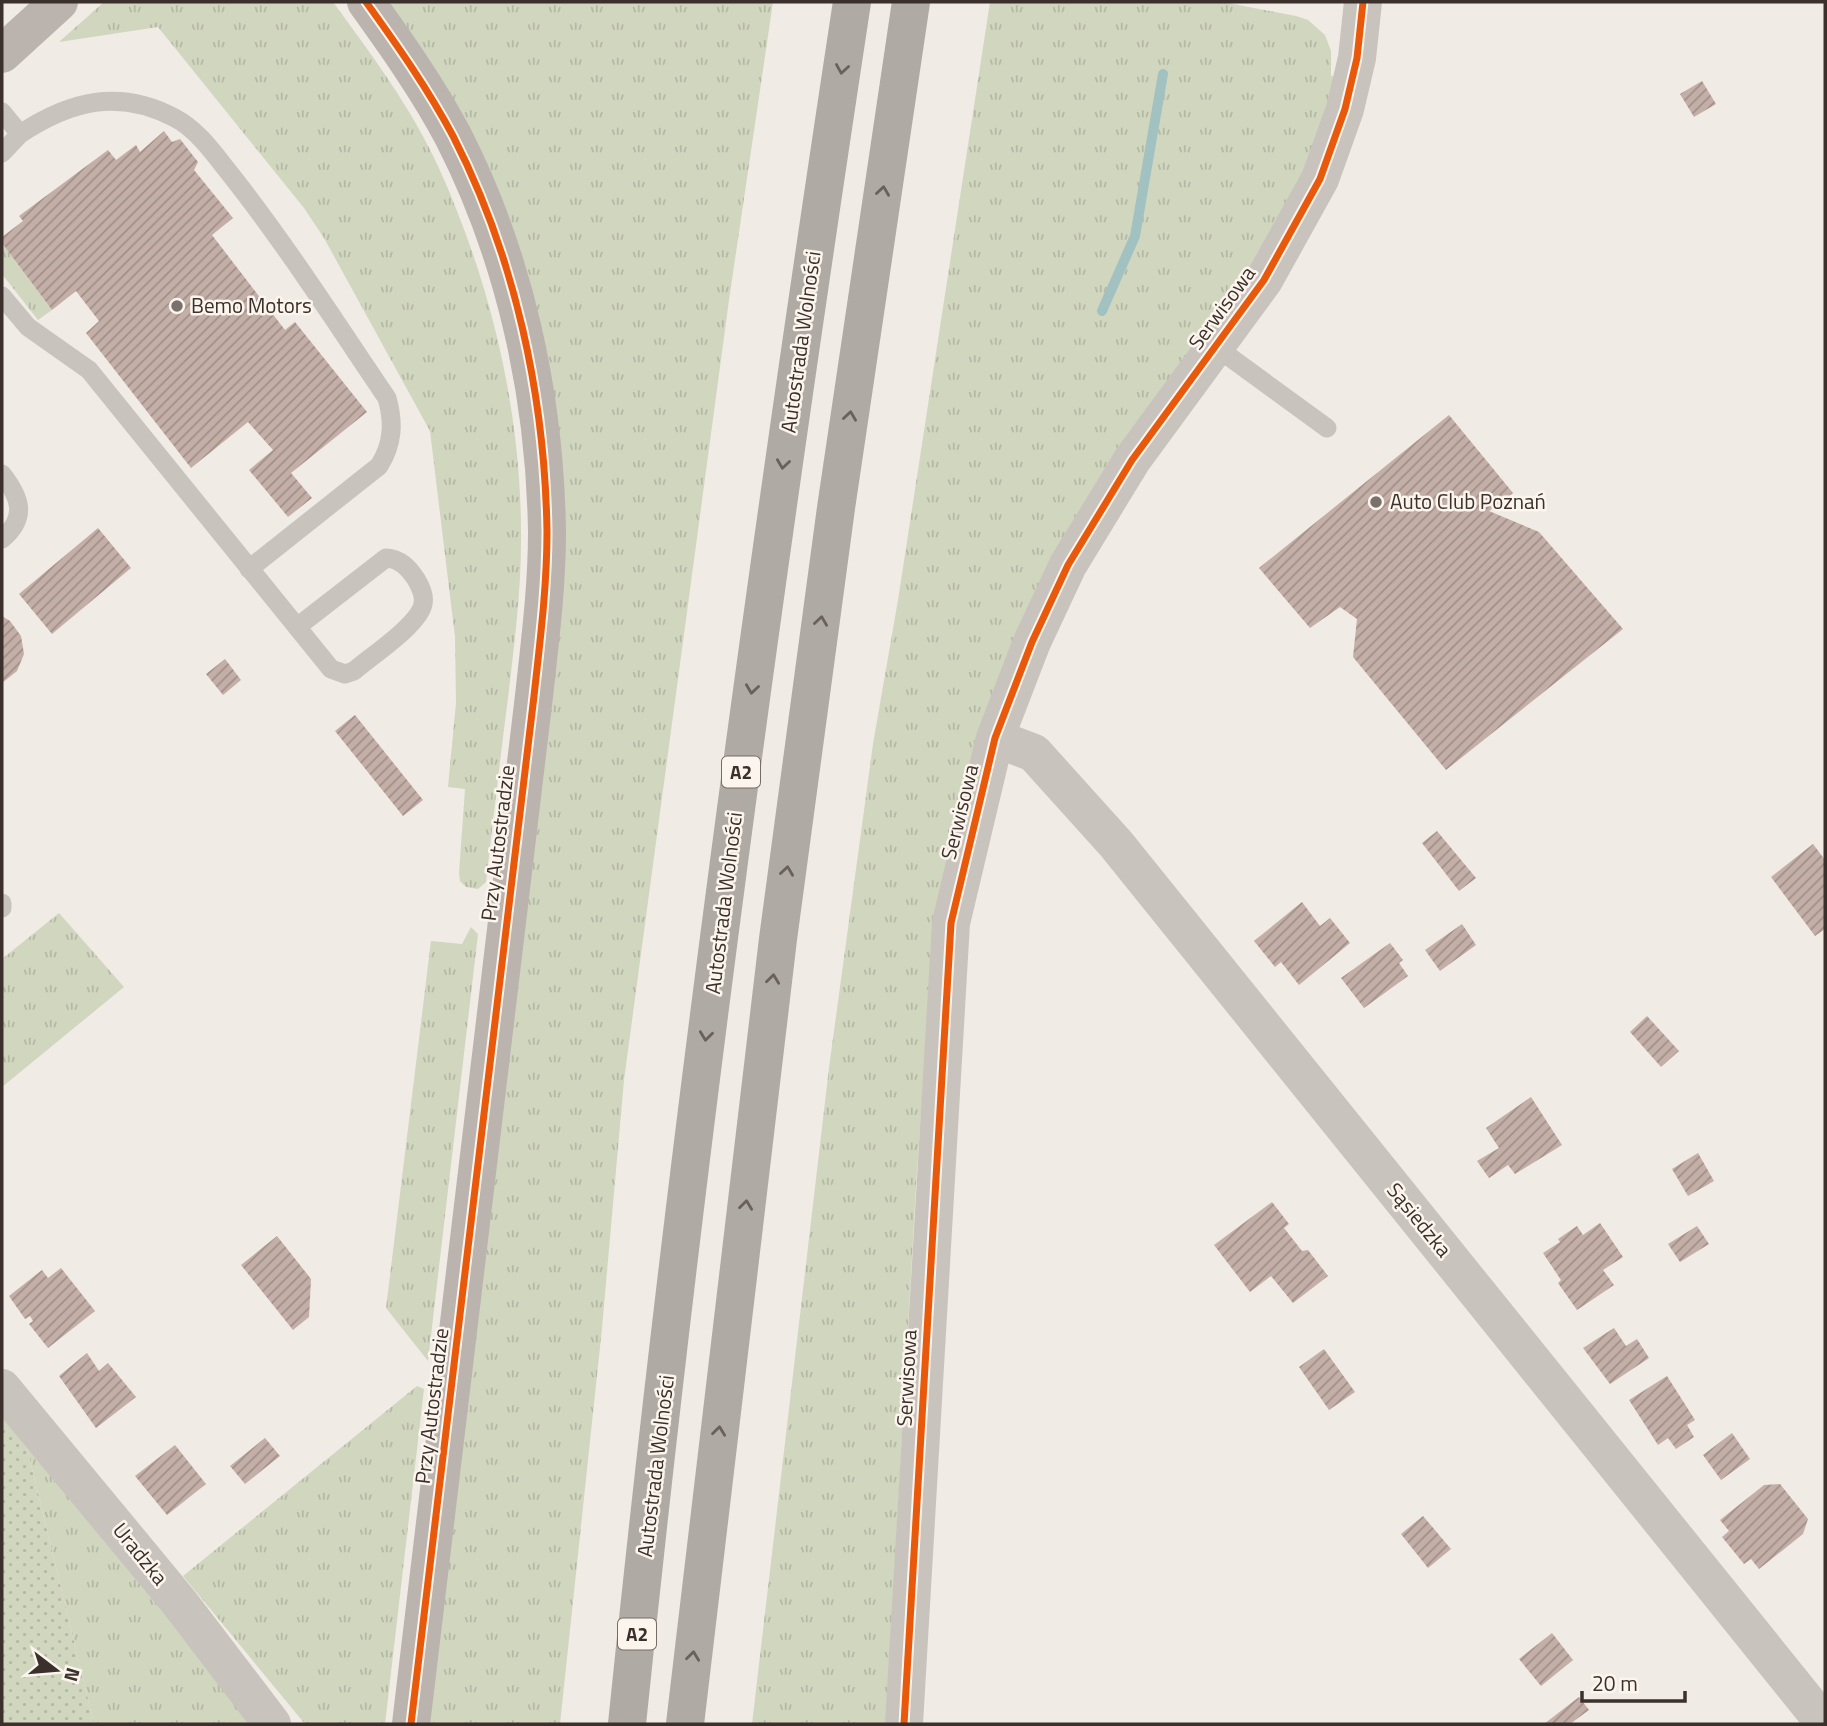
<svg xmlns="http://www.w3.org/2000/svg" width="1827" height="1726" font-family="'Titillium Web',sans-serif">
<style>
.grass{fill:url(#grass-tufts)}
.garden{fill:url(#garden-dots)}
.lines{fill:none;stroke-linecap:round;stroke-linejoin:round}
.stream{stroke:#a1c2c1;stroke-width:10}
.building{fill:url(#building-hatch)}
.lane{stroke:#c9c3be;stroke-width:19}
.street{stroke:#c9c3be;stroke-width:38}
.secondary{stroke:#bab3ae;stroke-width:38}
.highway{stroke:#afaaa4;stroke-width:38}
.cycleway-casing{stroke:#fbf5ee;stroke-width:11}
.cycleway{stroke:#e8590c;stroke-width:7}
.oneway{stroke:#69615b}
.poi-dot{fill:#7a716c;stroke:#fbf5ee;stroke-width:2.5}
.labels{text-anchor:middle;stroke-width:5;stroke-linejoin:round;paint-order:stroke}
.shield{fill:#fbf5ee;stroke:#756b66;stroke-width:2}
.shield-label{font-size:19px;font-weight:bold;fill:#3b302b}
.poi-label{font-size:21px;fill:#3b302b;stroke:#fbf5ee;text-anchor:start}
.street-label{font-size:21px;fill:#3b302b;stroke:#fbf5ee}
</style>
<defs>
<pattern id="grass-tufts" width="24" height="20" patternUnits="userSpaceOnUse" patternTransform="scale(1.75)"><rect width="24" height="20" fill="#d1d6bf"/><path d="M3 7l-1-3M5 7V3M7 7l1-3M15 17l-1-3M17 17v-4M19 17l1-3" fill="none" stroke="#b4b8a4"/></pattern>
<pattern id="garden-dots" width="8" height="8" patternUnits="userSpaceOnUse" patternTransform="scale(1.75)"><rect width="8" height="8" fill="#d1d6bf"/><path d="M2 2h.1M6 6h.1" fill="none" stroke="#b4b8a4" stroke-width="1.8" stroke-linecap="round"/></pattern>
<pattern id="building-hatch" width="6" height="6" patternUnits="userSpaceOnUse" patternTransform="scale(1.75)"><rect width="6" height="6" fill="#c3afa7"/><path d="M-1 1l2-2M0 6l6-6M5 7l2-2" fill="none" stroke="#a08f88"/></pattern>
</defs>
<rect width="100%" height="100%" fill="#f0ebe5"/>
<path class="grass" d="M104,2H333C371,54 411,107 438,166C491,283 522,412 521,540C521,593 514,646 508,698C500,759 493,821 486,882L478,889L466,887L460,881L459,873L465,789L448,787L456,703L455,637L430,431L324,238L304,208L158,27L59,42Z
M386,2H773L729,300L624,1080L602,1328L560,1724H429L559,436Z
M990,2H1223L1296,16L1308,20L1325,35L1331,51V76L1336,77L1305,169L1262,251L1153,401L934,925L916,1186L886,1724H752L829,1068L873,744L898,600Z
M2,243L52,310L38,320L2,274Z
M59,913L124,987L2,1087V959Z
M471,927L478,934L428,1361L386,1308L431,941L462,944Z
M417,1386L424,1389L385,1724H305L183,1576Z
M27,1448L200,1650L254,1724H94Z"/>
<path class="garden" d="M2,1417L27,1448L94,1724H2Z"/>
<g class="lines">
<path class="stream" d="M1102,311L1135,236L1163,74"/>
</g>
<path class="building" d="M1702,81L1716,104L1694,117L1680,94Z
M164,131L172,142L180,139L198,162L194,170L233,218L212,235L285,330L295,322L367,412L291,473L312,498L288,517L249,470L273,450L248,422L191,468L86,333L99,321L76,291L52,310L2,243V237L23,221L19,216L108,150L116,160L136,145L140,152Z
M1449,415L1513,493L1489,511L1539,532L1623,629L1446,770L1353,657L1357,619L1340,607L1310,628L1259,568Z
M98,528L131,568L52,634L19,594Z
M2,616L10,621L21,636L24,654L17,671L2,683Z
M225,659L241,680L223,695L206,674Z
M355,715L423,800L403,816L335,731Z
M1437,831L1476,878L1459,891L1422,843Z
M1813,844L1825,860V929L1815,936L1771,877Z
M1302,902L1320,926L1330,918L1350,943L1299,985L1281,962L1275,967L1254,941Z
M1462,924L1476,945L1440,971L1425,950Z
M1390,943L1403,960L1399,963L1408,976L1364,1008L1341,978Z
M1647,1016L1679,1051L1661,1067L1630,1032Z
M1531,1097L1562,1145L1515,1174L1508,1165L1489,1178L1477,1161L1499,1148L1486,1128Z
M1698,1153L1714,1181L1688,1196L1672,1169Z
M1272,1202L1289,1224L1284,1228L1302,1251L1308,1250L1328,1276L1293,1303L1271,1276L1250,1292L1214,1245Z
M1600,1223L1623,1257L1603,1270L1614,1285L1577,1310L1558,1283L1561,1280L1543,1253L1560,1242L1558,1239L1577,1226L1583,1235Z
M1697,1226L1709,1244L1680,1262L1668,1244Z
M277,1236L311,1279L309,1317L293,1330L241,1265Z
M61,1268L95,1311L48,1348L29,1324L33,1321L30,1316L25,1319L9,1296L42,1270L48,1278Z
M1614,1328L1626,1346L1637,1339L1649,1358L1610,1384L1583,1348Z
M1324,1349L1355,1392L1329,1410L1299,1367Z
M87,1353L99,1371L108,1363L136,1397L96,1428L59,1376Z
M1667,1376L1695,1420L1687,1425L1694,1437L1676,1449L1668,1438L1658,1445L1629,1400Z
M1732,1433L1750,1459L1721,1480L1703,1455Z
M265,1438L280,1456L245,1484L230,1466Z
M175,1445L206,1484L167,1515L135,1476Z
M1780,1484L1808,1519L1803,1534L1759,1569L1751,1559L1744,1564L1722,1537L1729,1531L1720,1520L1764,1485Z
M1423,1516L1451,1549L1428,1568L1401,1534Z
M1552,1633L1573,1660L1541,1686L1519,1659Z
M1579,1697L1589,1710L1570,1724H1544Z"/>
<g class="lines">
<path class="lane" d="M2,112L20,134L2,153
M20,134C70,101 119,88 175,118C198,130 215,155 231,175C287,246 336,323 387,398C394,423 393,444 379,466L249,569
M2,296L28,327L89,370L331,669L345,674L354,671C371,656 419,625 423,604C425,595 420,586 416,579C408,567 400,559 386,558L297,627
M1216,347L1327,428
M2,474C20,497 28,517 2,539
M2,903V908"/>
<path class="street" d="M995,738L1034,753L1116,844L1825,1724
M2,1388L179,1602L272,1724
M904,1724L951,923L995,738L1032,642L1068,565L1132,460L1264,280L1320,179L1345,109L1357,58L1363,2"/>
<path class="secondary" d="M366,2C397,45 428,89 453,136C515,257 545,396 547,532C547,587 540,641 534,696L411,1724
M2,54L59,2"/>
<path class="highway" d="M627,1724C686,1148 765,574 852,2
M685,1724L778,939L836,508L911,2"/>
<g class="cycleway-casing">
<path id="cycleway" d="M366,2C397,45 428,89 453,136C515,257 545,396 547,532C547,587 540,641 534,696L411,1724
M904,1724L951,923L995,738L1032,642L1068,565L1132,460L1264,280L1320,179L1345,109L1357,58L1363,2"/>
</g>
<use href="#cycleway" class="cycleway"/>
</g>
<defs><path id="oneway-chevron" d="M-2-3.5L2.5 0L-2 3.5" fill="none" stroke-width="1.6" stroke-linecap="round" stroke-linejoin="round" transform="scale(1.75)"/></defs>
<g class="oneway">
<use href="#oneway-chevron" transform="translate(842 69) rotate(99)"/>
<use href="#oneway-chevron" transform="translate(883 191) rotate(-82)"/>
<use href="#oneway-chevron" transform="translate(850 416) rotate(-82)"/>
<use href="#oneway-chevron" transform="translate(783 464) rotate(98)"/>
<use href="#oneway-chevron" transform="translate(821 621) rotate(-82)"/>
<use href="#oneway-chevron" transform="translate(752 689) rotate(98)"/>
<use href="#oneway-chevron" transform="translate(787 871) rotate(-82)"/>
<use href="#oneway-chevron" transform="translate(773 979) rotate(-83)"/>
<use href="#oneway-chevron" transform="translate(706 1036) rotate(97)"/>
<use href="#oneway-chevron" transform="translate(746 1205) rotate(-83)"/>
<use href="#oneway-chevron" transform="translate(719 1431) rotate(-83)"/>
<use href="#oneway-chevron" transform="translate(693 1656) rotate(-83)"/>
</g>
<g class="poi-dot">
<circle cx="177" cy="306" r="7"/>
<circle cx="1376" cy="502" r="7"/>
</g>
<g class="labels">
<g class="shield">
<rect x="722" y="756.5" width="38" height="31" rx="5"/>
<rect x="618" y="1618.5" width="38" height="31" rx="5"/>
</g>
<g class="shield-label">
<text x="741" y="779">A2</text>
<text x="637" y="1641">A2</text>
</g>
<g class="poi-label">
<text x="191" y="313">Bemo Motors</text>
<text x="1390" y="509">Auto Club Poznań</text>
</g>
<g class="street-label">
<text transform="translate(1222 308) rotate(-54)" y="7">Serwisowa</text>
<text transform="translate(801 342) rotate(-82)" y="7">Autostrada Wolności</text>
<text transform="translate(960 812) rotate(-76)" y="7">Serwisowa</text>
<text transform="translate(498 843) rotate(-83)" y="7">Przy Autostradzie</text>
<text transform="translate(724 903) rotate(-83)" y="7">Autostrada Wolności</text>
<text transform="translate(1419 1220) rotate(51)" y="7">Sąsiedzka</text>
<text transform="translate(907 1378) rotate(-87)" y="7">Serwisowa</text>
<text transform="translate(432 1406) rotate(-83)" y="7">Przy Autostradzie</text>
<text transform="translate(656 1466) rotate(-83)" y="7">Autostrada Wolności</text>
<text transform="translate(140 1554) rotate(51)" y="7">Uradzka</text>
</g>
</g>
<rect width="1827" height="1726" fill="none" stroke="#3b302b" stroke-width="7"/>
<g transform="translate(56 1670) rotate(106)" stroke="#fbf5ee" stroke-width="5" paint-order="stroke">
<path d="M0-5L12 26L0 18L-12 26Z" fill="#3b302b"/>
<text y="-10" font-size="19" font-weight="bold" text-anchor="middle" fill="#3b302b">N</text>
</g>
<path d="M1582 1691v10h103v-10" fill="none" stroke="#3b302b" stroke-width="3.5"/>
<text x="1592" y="1691" font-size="21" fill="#3b302b" stroke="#fbf5ee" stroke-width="5" paint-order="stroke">20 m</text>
</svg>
